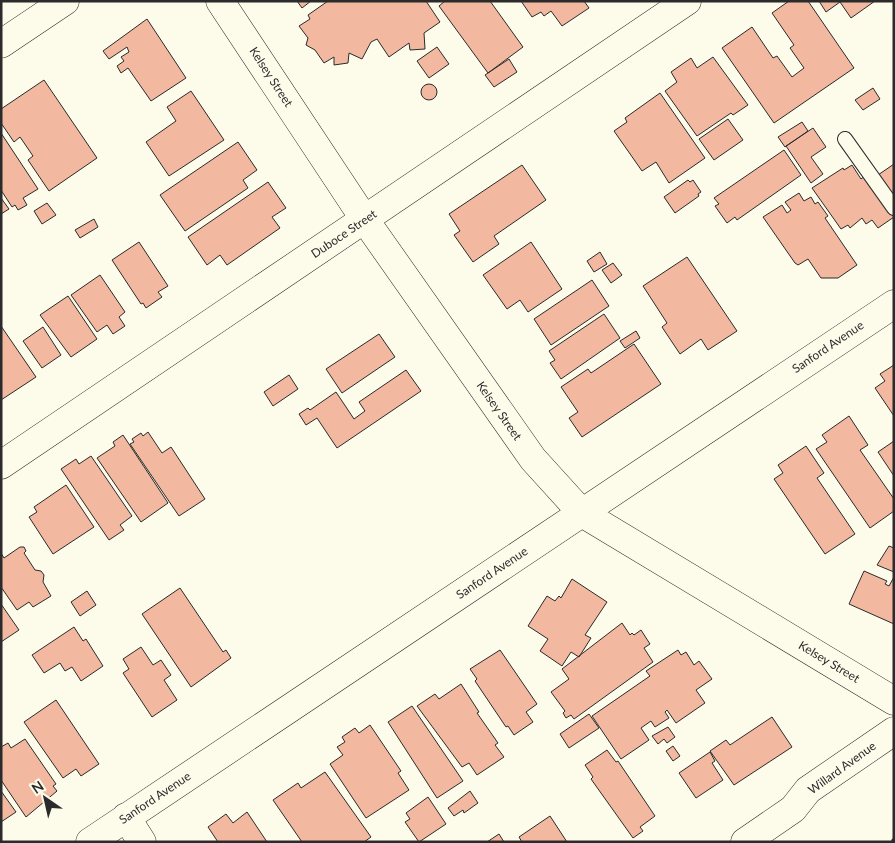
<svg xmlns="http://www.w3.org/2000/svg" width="895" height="843" font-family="Lato,sans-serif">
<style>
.building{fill:#f2b8a0;stroke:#2b2b2b}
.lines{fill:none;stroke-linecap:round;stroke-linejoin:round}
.lane-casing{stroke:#2b2b2b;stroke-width:16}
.street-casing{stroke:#2b2b2b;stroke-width:29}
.lane{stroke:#fdfbea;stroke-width:14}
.street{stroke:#fdfbea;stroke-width:28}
.rail-casing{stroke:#2b2b2b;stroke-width:5.5}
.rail{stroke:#fdfbea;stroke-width:4;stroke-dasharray:11;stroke-linecap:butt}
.labels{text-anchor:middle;stroke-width:4;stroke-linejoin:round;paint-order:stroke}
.street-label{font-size:12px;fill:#2b2b2b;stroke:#fdfbea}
</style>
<rect width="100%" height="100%" fill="#fdfbea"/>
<path class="building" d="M297,1H311L302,8Z
M328,1H426L440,22L424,33L425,49L410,50L409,43L389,57L377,39L371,42L362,59L349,53L348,63L334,65V57L324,63L315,50L306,45L308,38L299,26L310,19L308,15Z
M445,1H490L523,47L488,73L439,6Z
M521,1H584L589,8L562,26L551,11L544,16L541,12L532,17Z
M789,1H808L854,68L774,123L722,48L752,27L773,58L777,56L792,77L804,68L790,48L794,45L772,13Z
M819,1H875L851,18L840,2L826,12Z
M147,19L186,78L151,101L128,68L121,73L117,66L124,61L121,57L129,52L127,47L109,59L103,51Z
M437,47L449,64L429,78L417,61Z
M713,57L748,105L733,115L731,113L697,136L665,91L677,82L671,72L691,58L697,68Z
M509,59L517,72L494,87L485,75Z
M44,80L97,158L49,191L28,160L33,156L20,137L14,142L1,123V109Z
M421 92a8 8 0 1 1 16 0a8 8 0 1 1-16 0Z
M873,88L880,99L863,110L855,100Z
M191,91L224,140L169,176L146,142L176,121L167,107Z
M660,93L705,158L669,183L656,162L642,171L614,131L627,122L625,118Z
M728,119L743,140L714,160L699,139Z
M802,122L808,131L785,147L778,137Z
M813,128L826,147L811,157L823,174L811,183L786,146Z
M1,133L38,189L23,198L27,205L18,210L15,205L12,207L1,190Z
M238,142L257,170L243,180L248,188L185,231L160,195Z
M784,150L801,175L737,220L735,217L727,223L715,206L719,204L714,198Z
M894,164V198L878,175Z
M522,165L546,200L494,236L499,244L473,262L454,235L460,231L449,214Z
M852,165L861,179L865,176L894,217L878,228L872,220L866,224L862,218L850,228L848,225L841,229L812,188L843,168L844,170Z
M688,180L690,182L693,180L701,192L698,194L699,196L675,213L664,197Z
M268,182L286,208L272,217L280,228L227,265L220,255L207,265L188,237Z
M799,193L804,201L811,197L815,204L818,202L828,216L825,218L857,265L838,278H821L808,259L798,265L795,263L763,217L782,205L787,213L791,210L785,202Z
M1,198L9,209L1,214Z
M47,203L56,215L42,224L34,211Z
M94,219L98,227L80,238L75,230Z
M139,242L168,286L158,292L162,297L146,308L143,303L141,304L112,260Z
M531,242L562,289L528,312L520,300L507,309L483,275Z
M600,252L607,264L594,272L587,261Z
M687,257L737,331L708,350L701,339L680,354L662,327L667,323L643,286Z
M613,263L622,275L611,283L602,270Z
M100,275L125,312L119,317L125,326L113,334L107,325L97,332L71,295Z
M592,280L609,306L551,345L534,319Z
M68,296L97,339L71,357L40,315Z
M604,314L620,338L561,379L550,363L555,360L549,351Z
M1,326L36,377L1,400Z
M43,327L61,355L42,368L23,341Z
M636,331L640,338L625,348L620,341Z
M379,334L395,357L342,393L326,369Z
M634,344L661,384L582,437L569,418L578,412L561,387L588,369L591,373Z
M894,365V416L875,388L885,381L880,374Z
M406,370L421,391L337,448L317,418L306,425L299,414L308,408L310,410L336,392L354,419L365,411L359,402Z
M289,375L298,389L273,406L264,392Z
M849,416L868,445L860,450L894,499V511L870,528L816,449L827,442L822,435Z
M148,432L162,453L171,447L205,499L179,516L130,444L134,442L132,439L141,433L143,436Z
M123,435L168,503L141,522L97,458L115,446L113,442Z
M894,441V476L878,452Z
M806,446L824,473L817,478L855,534L825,554L774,479L783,473L778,465Z
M91,456L132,516L120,525L124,530L109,540L61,469L76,459L79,464Z
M66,485L94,527L53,554L29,517L37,512L34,507Z
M889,546L894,548V572L877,565Z
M20,547H24L26,551L24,553L35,570L41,571L44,575L43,582L51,596L33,607L29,602L17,610L1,587V553L4,558Z
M864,571L887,581L885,584L889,586L894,577V624L849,604Z
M572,579L607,602L585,635L591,638L579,657L571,652L562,666L540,651L548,639L528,626L547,596L555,601L559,596L561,598Z
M180,588L223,652L226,650L231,658L191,687L142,614Z
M87,591L96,605L80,616L71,602Z
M1,604L19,630L1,642Z
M622,623L630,635L632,633L634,635L641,630L650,644L644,648L653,662L574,719L571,715L566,718L563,713L565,711L551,692L569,679L562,669Z
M74,627L83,641L86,639L103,666L81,681L72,667L65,671L60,663L44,673L32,655Z
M141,647L153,665L161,660L171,675L164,680L177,700L152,717L123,673L129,669L123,659Z
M500,650L537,704L526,712L533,722L514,735L508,726L506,727L475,681L477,679L470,669Z
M678,650L681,655L686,652L694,665L699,661L712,679L696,690L705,703L676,723L667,710L665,712L669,718L655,727L651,721L641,728L649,740L621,759L592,716L650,676L646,671Z
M461,684L479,712L477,713L498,743L495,745L504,757L477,775L469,763L462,767L417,706L435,694L439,699Z
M56,700L99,764L81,776L76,769L63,778L24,722Z
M412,706L463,781L437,798L388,722Z
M589,714L599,728L569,748L560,734Z
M772,717L792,747L734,785L710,751L726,740L730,745Z
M370,725L401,771L398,773L409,790L366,818L330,764L343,755L337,747L345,742L342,737L355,728L359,733Z
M668,727L675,737L667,743L664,739L658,744L652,736Z
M25,739L56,784L53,786L57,791L26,817L1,780V747L8,743L11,748Z
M673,746L680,756L673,761L666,751Z
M607,750L616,762L618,761L655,816L640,827L643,831L633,838L591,779L593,777L585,765Z
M710,752L715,761L712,763L723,780L696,798L679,773Z
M325,772L371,837L364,842H302L273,800L298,783L301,788Z
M1,791L16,812L1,822Z
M470,791L478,803L464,813L463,810L454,816L448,808Z
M428,797L446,824L419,842L405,822L410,819L406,813Z
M247,812L267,842H218L208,827L226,814L233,823Z
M550,816L567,842H522L519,837Z
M499,834L504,842H487Z"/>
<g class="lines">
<g class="lane-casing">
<path id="lane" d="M845,139L894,208"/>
</g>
<g class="street-casing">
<path id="street" d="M220,1L365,220L533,459L582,513L894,701
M1,44L65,1
M1,465L687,1
M126,817L142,842
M90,842L894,304
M745,842L793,809L808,790L894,731"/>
</g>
<use href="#lane" class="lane"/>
<use href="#street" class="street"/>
<g class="rail-casing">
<path id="rail" d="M894,842V841"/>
</g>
<use href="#rail" class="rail"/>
</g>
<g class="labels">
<g class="street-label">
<text transform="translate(271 77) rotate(57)" y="4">Kelsey Street</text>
<text transform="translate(344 234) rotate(-34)" y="4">Duboce Street</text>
<text transform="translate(828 347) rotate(-34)" y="4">Sanford Avenue</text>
<text transform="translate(499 411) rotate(55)" y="4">Kelsey Street</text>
<text transform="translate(492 573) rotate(-34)" y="4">Sanford Avenue</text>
<text transform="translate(829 662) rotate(31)" y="4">Kelsey Street</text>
<text transform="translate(842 768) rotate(-36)" y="4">Willard Avenue</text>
<text transform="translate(155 798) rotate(-34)" y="4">Sanford Avenue</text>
</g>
</g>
<rect width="895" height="843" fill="none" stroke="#2b2b2b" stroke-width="5"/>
<g transform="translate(45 798) rotate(326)" stroke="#fdfbea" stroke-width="4" paint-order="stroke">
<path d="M0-4L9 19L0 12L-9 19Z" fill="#2b2b2b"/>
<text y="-8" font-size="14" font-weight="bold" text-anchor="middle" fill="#2b2b2b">N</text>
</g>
</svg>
